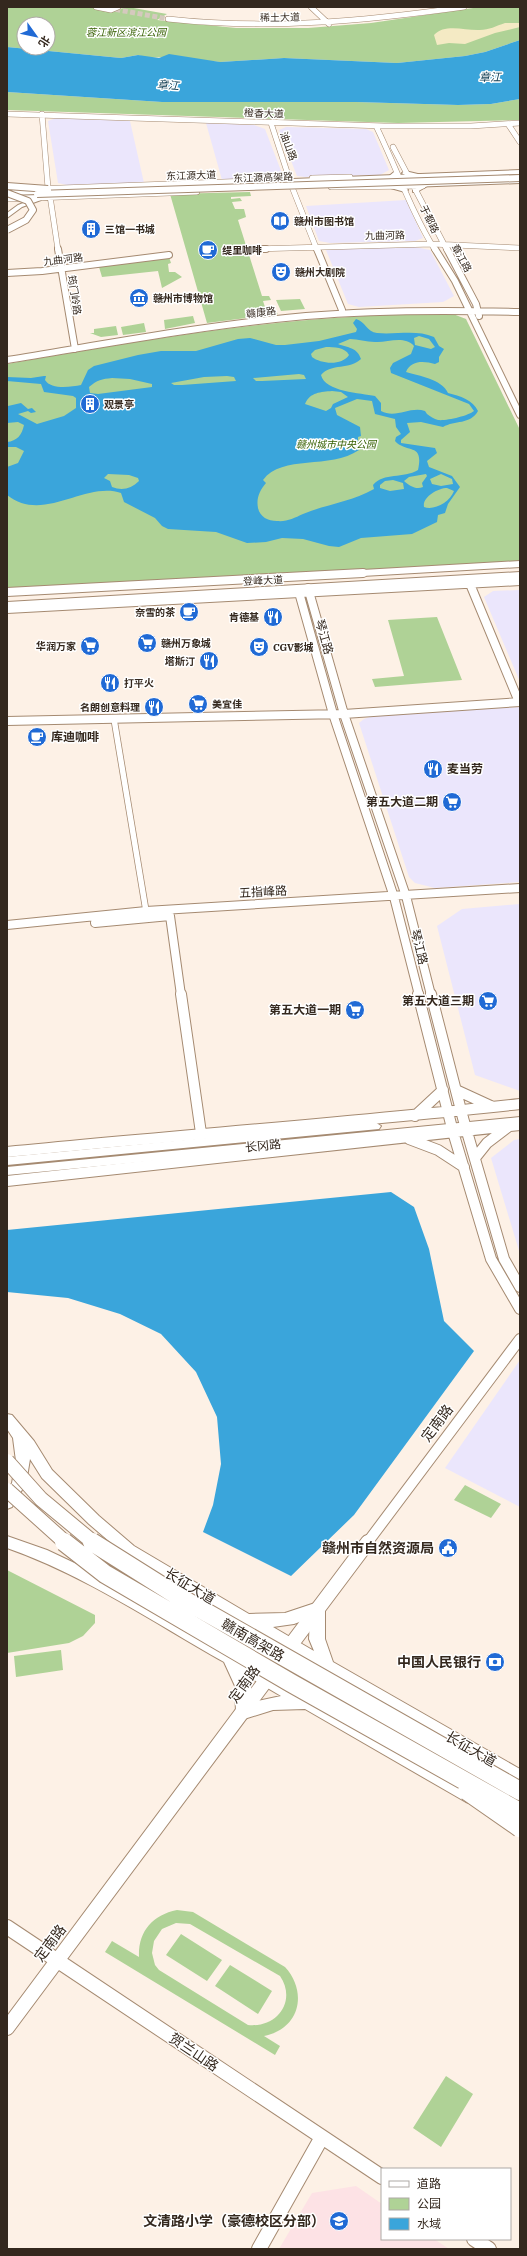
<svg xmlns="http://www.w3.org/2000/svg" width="527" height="2256" font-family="'IBM Plex Serif','Noto Sans SC',serif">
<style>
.commercial{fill:#ebe6fc}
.education{fill:#fde2e5}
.green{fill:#afd296;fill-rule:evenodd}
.sand{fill:#f4eac4}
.water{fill:#3aa5db;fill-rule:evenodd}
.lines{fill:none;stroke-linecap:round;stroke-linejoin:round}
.secondary-tunnel{stroke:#d5c9be;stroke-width:5;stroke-dasharray:5 2.5;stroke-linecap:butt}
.street-casing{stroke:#a58a71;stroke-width:7}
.secondary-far4-casing{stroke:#a58a71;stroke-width:6}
.secondary-far3-casing{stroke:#a58a71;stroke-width:8}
.secondary-far2-casing{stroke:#a58a71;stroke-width:10}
.secondary-far1-casing{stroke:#a58a71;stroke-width:12}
.secondary-casing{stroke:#a58a71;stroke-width:16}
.primary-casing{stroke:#a58a71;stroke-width:2}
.highway-casing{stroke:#a58a71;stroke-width:2}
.street{stroke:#fff;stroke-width:5.5}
.secondary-far4{stroke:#fff;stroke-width:5}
.secondary-far3{stroke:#fff;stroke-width:6}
.secondary-far2{stroke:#fff;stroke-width:8}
.secondary-far1{stroke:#fff;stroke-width:10}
.secondary{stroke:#fff;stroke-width:14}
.primary{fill:#fff;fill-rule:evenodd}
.highway{fill:#fff;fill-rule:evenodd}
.highway-bridge-far2-casing{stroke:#a58a71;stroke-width:8;stroke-linecap:butt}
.highway-bridge-far1-casing{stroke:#a58a71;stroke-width:16;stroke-linecap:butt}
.highway-bridge-casing{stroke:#a58a71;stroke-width:20;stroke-linecap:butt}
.highway-bridge-far2{stroke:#fff;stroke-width:6}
.highway-bridge-far1{stroke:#fff;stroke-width:14}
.highway-bridge{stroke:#fff;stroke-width:18}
.labels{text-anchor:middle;stroke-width:3;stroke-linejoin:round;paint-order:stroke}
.far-street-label{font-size:10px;fill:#34281e;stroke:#fff}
.far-park-label{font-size:10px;font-style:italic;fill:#376103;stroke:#fff}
.far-poi-label{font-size:10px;font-weight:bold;fill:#34281e;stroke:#fff;text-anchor:start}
.far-water-label{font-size:11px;font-style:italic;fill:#0d3a50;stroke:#fff}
.street-label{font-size:12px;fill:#34281e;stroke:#fff}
.poi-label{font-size:12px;font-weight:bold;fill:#34281e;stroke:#fff;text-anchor:end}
.near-street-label{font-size:14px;fill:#34281e;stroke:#fff}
.near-poi-label{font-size:14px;font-weight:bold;fill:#34281e;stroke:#fff;text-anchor:end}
</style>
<rect width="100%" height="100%" fill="#fdf1e6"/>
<path class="commercial" d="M56,118L130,121L144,183L67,185L58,183L48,121Z
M206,123L254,125L265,129L283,176L277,178L222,180Z
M286,127L366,129L373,132L389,170L380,175L305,177L297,176L279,130Z
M406,200L423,238L415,241L330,243L319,241L306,206Z
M330,247H415L430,250L454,296L443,302L359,307L348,304L326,250Z
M520,590V682L484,597L493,591Z
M520,707V882L435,888L415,883L409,877L359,723L364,719L373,716Z
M520,904V1091L475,1075L437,926L462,909Z
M520,1139V1254L491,1158L514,1140Z
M520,1360V1507L445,1468Z"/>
<path class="education" d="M356,2186L382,2204V2239H434L449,2249H279L312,2193Z"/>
<path class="green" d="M7,7H89L111,11L128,7L167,14L157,20L236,28H308L371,23L480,7H520V40L485,52L465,56L397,63L284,58L220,62L165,57L147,58L138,55L121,58L7,47ZM24,24H48V48H24Z
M7,92L162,102H356L458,105L491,104L520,99V120L398,123L7,110Z
M250,192L251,196L231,197V199L240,198L242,201L232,202L235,209H244L246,217L238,220L262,296H269L271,300L263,301L266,310L274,311L278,314L207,323L170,194Z
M169,257L171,263L168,264L169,272H175L182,277L162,288L158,271L102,277L99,267Z
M300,299L305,309L281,311L276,300Z
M453,314L466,319L520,430V561L7,590V364C154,338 304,312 453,314Z
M193,316L195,323L165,329L164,320Z
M144,323L146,332L123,335L121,327Z
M116,326L118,335L101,337L90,333H94V329Z
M437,617L462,680L375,687L372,679L404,676L388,620Z
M465,1485L501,1504L491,1518L454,1500Z
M7,1570L95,1615V1623L83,1636L69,1643L7,1653Z
M61,1650L63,1670L16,1677L14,1656Z
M177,1910L193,1912L285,1967C308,1992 300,2029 264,2036L280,2046L275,2055L105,1952L112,1941L139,1957C138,1932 152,1915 177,1910ZM176,1923L190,1924L280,1976C297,2001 277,2028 248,2025L159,1970L155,1965L152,1953L154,1941L162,1929Z
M181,1934L222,1960L207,1981L166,1955Z
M230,1965L272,1991L258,2014L215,1986Z
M446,2076L473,2094L441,2147L413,2128Z"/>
<path class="sand" d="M505,23H520V27L495,33L465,44L449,43L437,45L434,35C445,23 466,31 480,30C489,30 496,26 505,23Z"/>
<path class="water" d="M520,40V99L491,104L458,105L356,102H162L7,92V47L121,58L138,55L159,58L169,54L220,62L284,58L397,63L465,56L485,52Z
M356,319C365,321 367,332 377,333C396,335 416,329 434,337L439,346L444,349L439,357V362L435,364C424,361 411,360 406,372C419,376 442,379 448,393C460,396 473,400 478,411C470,425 455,420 443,427L421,422L407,423L410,432L401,440V443L435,448L437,453L427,461L429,467L452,476L460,487L448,504L445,513L438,515L437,522L412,534L361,538L339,547L329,546L303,539L282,538L266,542L247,543L216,532L168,529L162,526L155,518L124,502L121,493C85,481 43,524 7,495V467L18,463L24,451L16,447H7V442C17,441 22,435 24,425L18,422L7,423L8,406L21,403L28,409L32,408L36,412L31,413L28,411L18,414L37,424L64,416L76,408V398L73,396L44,392L41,384L7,381V377L31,378L44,376H46L45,380C51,390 71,387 81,385L88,370L94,366L138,355L161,351H196L238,339L250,338L276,345H285L319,341L356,332L357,329L353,323ZM419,336L429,339L435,347L431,349L415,345L414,338ZM350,339C358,339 366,342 375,342C387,343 404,335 414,346L411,354L393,363L390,368L391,373L469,404L474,411C468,416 446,421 438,420C434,419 430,416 427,414L425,411C410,406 396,419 381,411V403L375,396C361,393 325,392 321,375C331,363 350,370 361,359C357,347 348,348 338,344ZM326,347C334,347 345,347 349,355C342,366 321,364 312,357L311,354L315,350ZM299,374L304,375L306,379L262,381H256L253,378ZM227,376L234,377L236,381L182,385H174L171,383L204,377ZM112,378L130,379L152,384V387L98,394L90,393L89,387C97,380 102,379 112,378ZM332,391L341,392L348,397L333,404L331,408L326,411L305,404C310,392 321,392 332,391ZM357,399L372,401L375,414L395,419L396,427L401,434L396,437L395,441C407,454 424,442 418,470C403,479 384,472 373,485L374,489C351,502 327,504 303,514C294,518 287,522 277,521C268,521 260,517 258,508C256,498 260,490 266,483L263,480C282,454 330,470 359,450L355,448L358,444V437L361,436L360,427L337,415L335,408ZM108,474L129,475L138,478L139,481C131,489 122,491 112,487L110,481L104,478ZM426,474L427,476L422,483L423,487C416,490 410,486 404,481L409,477ZM441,474L452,479L453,484L441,486L432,484L430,479ZM393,480L403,483L404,489L390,491L380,488V485L385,481ZM447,488L454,491C450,502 434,511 424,507C422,497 438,488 447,488Z
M391,1192L414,1207L429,1249L444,1321L474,1351L354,1515L291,1576L203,1532L213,1505L221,1464L217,1417L196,1372L161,1334L120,1314L68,1298L7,1292V1230Z"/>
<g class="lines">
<path class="secondary-tunnel" d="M108,8L168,19"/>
<g class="street-casing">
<path id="street" d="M114,719L146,911"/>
</g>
<g class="secondary-far4-casing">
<path id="secondary-far4" d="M96,7L111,10L118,7
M311,7L329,24
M168,19C268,30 365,21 464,7
M7,114L384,126H471L520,123
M42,114L48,188
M271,123L292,187L317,250
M508,124L520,142
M376,126C396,167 411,211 435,250
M393,147L447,250
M312,178L350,177
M331,187L423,186
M7,190L278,180
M50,196L58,250
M7,199L197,192
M250,249L432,244L520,248"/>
</g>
<g class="secondary-far3-casing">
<path id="secondary-far3" d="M58,249L75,349
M250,249H266
M317,249L342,310
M435,249L455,281L520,415
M447,249L476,304L479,316
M7,273L42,271L169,255
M7,360C106,344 206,325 306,316C377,310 448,310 520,312
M345,574L520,564"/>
</g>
<g class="secondary-far2-casing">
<path id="secondary-far2" d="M470,584L519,702
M308,588L344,714L406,896L431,995
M298,589L333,714L394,897L419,995
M7,592L363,573
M7,609L520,581
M7,721L344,714L520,702
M170,916L181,995
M95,923L170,916
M7,925L146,911L520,888"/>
</g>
<g class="secondary-far1-casing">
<path id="secondary-far1" d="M181,994L201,1133
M418,994L453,1132L491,1259L520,1309
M431,994L463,1118L504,1259L520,1287
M456,1090L493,1107
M415,1116L443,1090
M409,1139L438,1150L464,1167
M7,1152C178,1135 349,1123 520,1104
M475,1158L487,1143L508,1127
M7,1181L520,1125
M367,1543L520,1339"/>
</g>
<g class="secondary-casing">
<path id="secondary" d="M287,1650L368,1542
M7,1927L382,2177
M7,2028L270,1675
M474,2239L489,2249
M259,2249L322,2137"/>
</g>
<g class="primary-casing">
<path id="primary" d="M520,170V174L36,193L33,191L36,189Z
M520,179V183L410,187L407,185L410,183Z
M48,195L49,196L46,198L7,200V196Z
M520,572V578L7,608V602Z
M520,1117V1125L7,1175V1167Z
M375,1122L381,1126L379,1129L7,1165V1157Z
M7,1414L12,1415L34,1441L52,1470L99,1516L134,1546L249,1614L285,1613L318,1602L323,1604L325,1608V1639L333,1662L520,1769V1784L238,1623L124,1554L89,1524L42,1478L30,1459L26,1483L12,1507L7,1509V1492L12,1483L16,1461L13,1438L7,1429ZM310,1618L309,1639L314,1651L273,1627L294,1624Z
M7,1536L47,1550L85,1568L478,1792L480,1797L478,1802L472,1804L466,1802L305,1709L273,1710L244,1719L238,1717L236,1712L235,1686L224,1662C153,1622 84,1575 7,1548ZM247,1676L281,1696L253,1702L251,1686Z"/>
</g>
<g class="highway-casing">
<path id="highway" d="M405,171L422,175L423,176L420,178L403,174L402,173Z
M394,172L399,173L392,179H388V177Z
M389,184L407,189L408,190L405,192L387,187L386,186Z
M424,184L429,185L417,192H413V190Z
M7,191L37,190L40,192L37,194L7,195Z
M39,197L41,198V200L22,207L7,218V213L18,205Z"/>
</g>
<use href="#street" class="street"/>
<use href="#secondary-far4" class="secondary-far4"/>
<use href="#secondary-far3" class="secondary-far3"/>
<use href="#secondary-far2" class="secondary-far2"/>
<use href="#secondary-far1" class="secondary-far1"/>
<use href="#secondary" class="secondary"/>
<use href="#primary" class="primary"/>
<use href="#highway" class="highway"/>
<g class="highway-bridge-far2-casing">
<path id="highway-bridge-far2" d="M7,186L48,189
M7,193L28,201L33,210L26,220L7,230
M37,194L520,178"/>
</g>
<g class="highway-bridge-far1-casing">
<path id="highway-bridge-far1" d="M7,1461L41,1499L94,1543
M7,1490L66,1543"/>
</g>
<g class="highway-bridge-casing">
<path id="highway-bridge" d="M64,1542L105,1574L291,1683L520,1812
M92,1542L181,1598L520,1791
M467,1791L520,1828"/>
</g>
<use href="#highway-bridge-far2" class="highway-bridge-far2"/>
<use href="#highway-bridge-far1" class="highway-bridge-far1"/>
<use href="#highway-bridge" class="highway-bridge"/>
</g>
<defs>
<g id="library-disc" transform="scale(1)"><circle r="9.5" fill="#206ad5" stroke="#fff"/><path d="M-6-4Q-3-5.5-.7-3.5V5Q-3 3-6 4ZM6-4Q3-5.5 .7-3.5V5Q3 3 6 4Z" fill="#fff"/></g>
<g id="building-disc" transform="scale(1)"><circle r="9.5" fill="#206ad5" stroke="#fff"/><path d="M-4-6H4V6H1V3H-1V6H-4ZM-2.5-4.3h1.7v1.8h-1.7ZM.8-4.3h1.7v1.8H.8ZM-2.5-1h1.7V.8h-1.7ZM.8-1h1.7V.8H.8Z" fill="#fff"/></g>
<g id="cafe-disc" transform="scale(1)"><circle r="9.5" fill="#206ad5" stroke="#fff"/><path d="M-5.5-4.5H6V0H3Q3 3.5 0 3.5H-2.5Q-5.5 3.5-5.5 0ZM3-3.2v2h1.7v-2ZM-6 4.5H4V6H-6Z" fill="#fff"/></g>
<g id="theatre-disc" transform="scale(1)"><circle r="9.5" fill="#206ad5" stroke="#fff"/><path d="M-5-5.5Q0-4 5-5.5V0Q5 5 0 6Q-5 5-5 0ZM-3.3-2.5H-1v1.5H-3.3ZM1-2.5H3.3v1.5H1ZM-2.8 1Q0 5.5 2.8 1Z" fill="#fff"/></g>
<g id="museum-disc" transform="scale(1)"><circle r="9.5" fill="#206ad5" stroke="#fff"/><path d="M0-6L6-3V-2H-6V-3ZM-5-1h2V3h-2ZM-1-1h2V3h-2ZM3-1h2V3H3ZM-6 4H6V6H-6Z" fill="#fff"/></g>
<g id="restaurant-disc" transform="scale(1)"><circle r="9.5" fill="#206ad5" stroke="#fff"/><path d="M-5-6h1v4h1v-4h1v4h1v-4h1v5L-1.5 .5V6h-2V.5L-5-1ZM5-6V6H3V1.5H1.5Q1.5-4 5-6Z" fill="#fff"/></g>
<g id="supermarket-disc" transform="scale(1)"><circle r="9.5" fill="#206ad5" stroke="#fff"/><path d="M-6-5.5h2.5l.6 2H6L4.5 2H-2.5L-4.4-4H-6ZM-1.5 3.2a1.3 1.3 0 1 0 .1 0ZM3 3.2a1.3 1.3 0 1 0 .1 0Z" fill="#fff"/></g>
<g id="civic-disc" transform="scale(1)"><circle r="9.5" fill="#206ad5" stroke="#fff"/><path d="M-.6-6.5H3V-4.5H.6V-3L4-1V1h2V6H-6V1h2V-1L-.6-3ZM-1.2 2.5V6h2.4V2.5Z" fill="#fff"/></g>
<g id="bank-disc" transform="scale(1)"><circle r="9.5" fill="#206ad5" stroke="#fff"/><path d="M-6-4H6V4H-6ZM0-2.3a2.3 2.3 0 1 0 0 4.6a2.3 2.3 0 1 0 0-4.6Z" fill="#fff"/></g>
<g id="school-disc" transform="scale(1)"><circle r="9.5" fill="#206ad5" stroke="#fff"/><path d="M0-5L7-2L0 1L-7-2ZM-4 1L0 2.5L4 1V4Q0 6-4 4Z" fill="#fff"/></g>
</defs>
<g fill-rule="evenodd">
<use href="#library-disc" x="280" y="221"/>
<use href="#building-disc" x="91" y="229"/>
<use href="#cafe-disc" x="208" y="250"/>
<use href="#theatre-disc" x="281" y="272"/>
<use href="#museum-disc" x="139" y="298"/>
<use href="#building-disc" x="90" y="404"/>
<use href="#cafe-disc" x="189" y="612"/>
<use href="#restaurant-disc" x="273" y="617"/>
<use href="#supermarket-disc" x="147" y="643"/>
<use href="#supermarket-disc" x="90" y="646"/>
<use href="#theatre-disc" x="259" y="647"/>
<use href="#restaurant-disc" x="209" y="661"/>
<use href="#restaurant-disc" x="110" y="683"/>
<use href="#supermarket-disc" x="198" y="704"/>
<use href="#restaurant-disc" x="154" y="707"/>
<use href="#cafe-disc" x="37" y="737"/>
<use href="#restaurant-disc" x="433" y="769"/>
<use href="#supermarket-disc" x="452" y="802"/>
<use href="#supermarket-disc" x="488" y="1001"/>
<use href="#supermarket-disc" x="355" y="1010"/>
<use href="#civic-disc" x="448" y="1548"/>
<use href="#bank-disc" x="495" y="1662"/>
<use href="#school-disc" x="339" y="2221"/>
</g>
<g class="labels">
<g class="far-street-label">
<text transform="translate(280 17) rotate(-1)" y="4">稀土大道</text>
<text transform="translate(264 113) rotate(2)" y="4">橙香大道</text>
<text transform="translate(289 146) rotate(70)" y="4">油山路</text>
<text transform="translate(191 175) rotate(-2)" y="4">东江源大道</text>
<text transform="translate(263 177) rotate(-2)" y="4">东江源高架路</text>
<text transform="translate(430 219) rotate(64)" y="4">于都路</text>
<text transform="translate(385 235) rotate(-1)" y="4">九曲河路</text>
<text transform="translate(462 258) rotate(61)" y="4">章江路</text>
<text transform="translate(63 259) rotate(-7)" y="4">九曲河路</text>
<text transform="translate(75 295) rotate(81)" y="4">筠门岭路</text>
<text transform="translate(261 312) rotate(-7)" y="4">赣康路</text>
<text transform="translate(263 580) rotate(-3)" y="4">登峰大道</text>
</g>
<g class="far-park-label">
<text x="126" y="36">蓉江新区滨江公园</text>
<text x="336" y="448">赣州城市中央公园</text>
</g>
<g class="far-poi-label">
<text x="294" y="225">赣州市图书馆</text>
<text x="105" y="233">三馆一书城</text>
<text x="222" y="254">缇里咖啡</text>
<text x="295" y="276">赣州大剧院</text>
<text x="153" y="302">赣州市博物馆</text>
<text x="104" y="408">观景亭</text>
<text x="175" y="616" text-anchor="end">奈雪的茶</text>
<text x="259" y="621" text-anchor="end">肯德基</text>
<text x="161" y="647">赣州万象城</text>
<text x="76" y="650" text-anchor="end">华润万家</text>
<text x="273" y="651">CGV影城</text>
<text x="195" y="665" text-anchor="end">塔斯汀</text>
<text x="124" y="687">打平火</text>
<text x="212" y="708">美宜佳</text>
<text x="140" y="711" text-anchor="end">名朗创意料理</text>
</g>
<g class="far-water-label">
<text x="490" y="81">章江</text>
<text transform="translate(168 85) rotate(4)" y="4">章江</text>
</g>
<g class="street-label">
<text transform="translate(324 637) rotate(74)" y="4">琴江路</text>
<text transform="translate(263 892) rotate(-3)" y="4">五指峰路</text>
<text transform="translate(419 947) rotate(76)" y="4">琴江路</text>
<text transform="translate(263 1146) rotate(-6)" y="4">长冈路</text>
</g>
<g class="poi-label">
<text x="51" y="741" text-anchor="start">库迪咖啡</text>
<text x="447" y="773" text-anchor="start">麦当劳</text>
<text x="438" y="806">第五大道二期</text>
<text x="474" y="1005">第五大道三期</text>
<text x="341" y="1014">第五大道一期</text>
</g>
<g class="near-street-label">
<text transform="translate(437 1423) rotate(-53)" y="5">定南路</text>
<text transform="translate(190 1586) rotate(31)" y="5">长征大道</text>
<text transform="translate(253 1640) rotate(30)" y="5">赣南高架路</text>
<text transform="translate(244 1684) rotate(-54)" y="5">定南路</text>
<text transform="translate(471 1749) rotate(30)" y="5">长征大道</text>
<text transform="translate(50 1943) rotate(-53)" y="5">定南路</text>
<text transform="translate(194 2052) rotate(34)" y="5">贺兰山路</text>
</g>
<g class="near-poi-label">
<text x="434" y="1553">赣州市自然资源局</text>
<text x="481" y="1667">中国人民银行</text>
<text x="325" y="2226">文清路小学（豪德校区分部）</text>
</g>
</g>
<rect width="527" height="2256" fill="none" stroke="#34281e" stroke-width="16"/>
<rect x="381" y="2168" width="130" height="72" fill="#ffffff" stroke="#aea9a5"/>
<rect x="389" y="2181" width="20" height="6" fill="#ffffff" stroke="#aea9a5"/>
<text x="417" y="2188" font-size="12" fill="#34281e">道路</text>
<rect x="389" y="2198" width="20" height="12" fill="#afd296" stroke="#aea9a5"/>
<text x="417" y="2208" font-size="12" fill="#34281e">公园</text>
<rect x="389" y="2218" width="20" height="12" fill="#3aa5db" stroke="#aea9a5"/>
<text x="417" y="2228" font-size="12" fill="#34281e">水域</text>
<g transform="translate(36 36) rotate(123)"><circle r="19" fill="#ffffff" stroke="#aea9a5"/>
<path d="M0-3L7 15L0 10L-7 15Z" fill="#206ad5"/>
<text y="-6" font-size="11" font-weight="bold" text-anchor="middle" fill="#34281e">北</text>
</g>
</svg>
